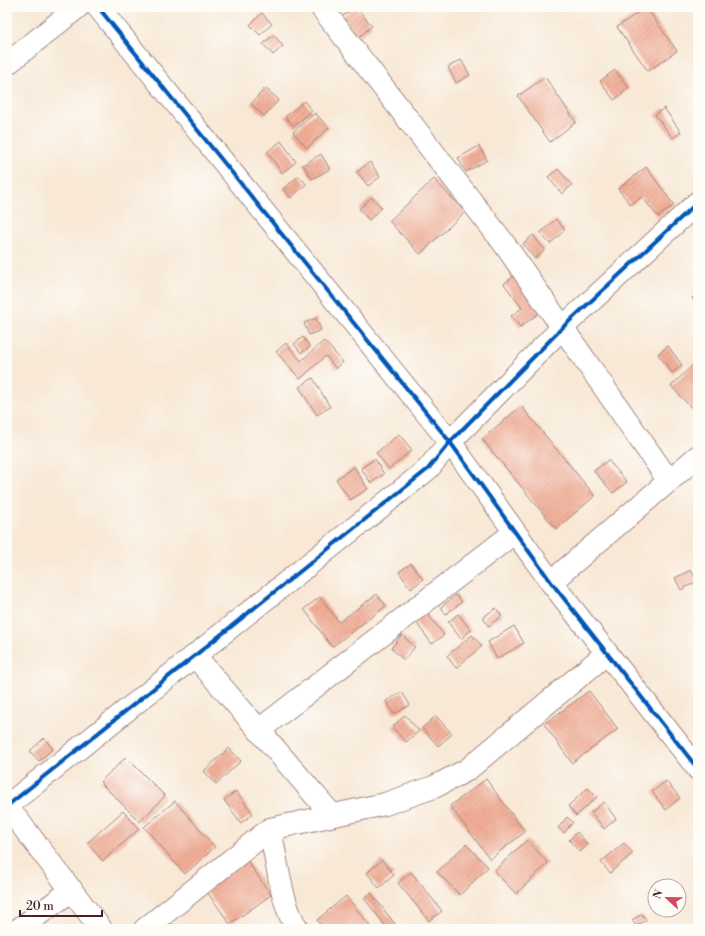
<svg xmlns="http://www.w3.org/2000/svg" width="705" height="936" font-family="'Libre Bodoni',serif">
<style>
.building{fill:url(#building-hatch)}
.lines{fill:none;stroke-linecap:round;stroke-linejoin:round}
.minor-casing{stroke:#a18480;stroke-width:24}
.minor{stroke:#fff;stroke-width:22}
.cycleway-casing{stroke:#fdfcf7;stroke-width:6}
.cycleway{stroke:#0057b8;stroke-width:4}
</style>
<defs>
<pattern id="building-hatch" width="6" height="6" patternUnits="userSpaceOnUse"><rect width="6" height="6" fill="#f1ae97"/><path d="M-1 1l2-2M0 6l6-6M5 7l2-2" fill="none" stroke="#d09582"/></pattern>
</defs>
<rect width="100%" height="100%" fill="#fdfcf7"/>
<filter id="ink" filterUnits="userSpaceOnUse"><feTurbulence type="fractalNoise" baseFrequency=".025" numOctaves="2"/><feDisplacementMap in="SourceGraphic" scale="8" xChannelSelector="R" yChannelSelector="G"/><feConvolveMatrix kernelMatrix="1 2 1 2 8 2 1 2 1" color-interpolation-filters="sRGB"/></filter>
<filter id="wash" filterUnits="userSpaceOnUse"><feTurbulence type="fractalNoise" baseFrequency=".012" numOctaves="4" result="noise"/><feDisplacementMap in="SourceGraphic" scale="16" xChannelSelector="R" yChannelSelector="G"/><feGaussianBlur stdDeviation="0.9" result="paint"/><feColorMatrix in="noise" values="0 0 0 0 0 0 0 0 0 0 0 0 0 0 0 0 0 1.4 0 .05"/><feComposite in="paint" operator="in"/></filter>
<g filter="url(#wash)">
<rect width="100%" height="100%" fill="#f8e8d5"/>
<g id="blocks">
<path class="building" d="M354,7H356L372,26L359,37L342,17Z
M646,7L677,51L648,71L617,27Z
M262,13L272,24L260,35L250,25Z
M274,35L283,46L273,55L263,44Z
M461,60L470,75L456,83L448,67Z
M615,70L629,88L614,100L600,81Z
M545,77L576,122L550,142L518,96Z
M265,88L279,100L264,116L251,104Z
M304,101L312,111L294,126L285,117Z
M664,108L681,132L673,138L655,115Z
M315,113L329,128L307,148L293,132Z
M281,141L296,162L282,173L267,152Z
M479,146L487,160L466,172L458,158Z
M321,154L330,169L312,179L303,165Z
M370,162L380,177L368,186L357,172Z
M646,167L674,205L658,217L642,197L631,205L618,189Z
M558,169L572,185L562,194L548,177Z
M299,176L306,184L291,198L283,189Z
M434,179L465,212L420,254L389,221Z
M372,197L382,208L369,220L359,209Z
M556,219L565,230L550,244L540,233Z
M533,235L545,250L535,259L523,244Z
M515,275L542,311L520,327L511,316L522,308L504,284Z
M698,294V307L692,298Z
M316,318L321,330L309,335L304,323Z
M303,337L310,347L301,353L294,344Z
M324,341L343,362L336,369L326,356L300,379L276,352L286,343L301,361Z
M668,346L682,365L672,373L658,354Z
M698,360V415L671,386Z
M313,378L330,407L317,415L299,387Z
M521,406L595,496L556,529L482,439Z
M399,434L412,450L389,469L376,453Z
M375,459L384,474L371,483L361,468Z
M608,460L627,482L613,493L594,471Z
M354,467L368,489L350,500L336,479Z
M411,563L423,579L411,589L399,572Z
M691,570L697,581L681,590L675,578Z
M377,594L386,606L332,647L304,609L320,597L339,622Z
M456,595L462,602L446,614L441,607Z
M496,608L502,616L488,626L483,617Z
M426,612L444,635L432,644L415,621Z
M458,614L471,630L461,639L448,622Z
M514,626L524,643L497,659L488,642Z
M402,635L415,647L404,660L391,648Z
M472,635L482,646L456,668L447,656Z
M589,691L618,729L572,763L544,724Z
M402,692L410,705L394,714L386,701Z
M405,715L419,731L406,742L392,727Z
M436,716L452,734L438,746L422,728Z
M44,738L53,749L39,761L30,751Z
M229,748L241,761L216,784L204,771Z
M126,757L165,796L140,822L100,782Z
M486,779L525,832L490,859L450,806Z
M666,781L680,798L666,810L652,792Z
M588,788L597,797L576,816L568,806Z
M236,791L253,814L241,823L224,800Z
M175,801L215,847L185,874L144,827Z
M604,802L616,819L604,829L591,812Z
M123,811L139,829L103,861L87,843Z
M567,817L573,822L564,833L558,828Z
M577,832L588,845L580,852L569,840Z
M527,840L548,863L516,894L494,871Z
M624,843L633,853L610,873L601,862Z
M466,844L488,867L460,895L437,872Z
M247,860L271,895L230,924L205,889Z
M382,860L394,875L379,888L367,873Z
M411,872L442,911L429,921L398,883Z
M371,893L398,928L388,929L364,898Z
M346,896L373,929H324L317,920Z
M642,914L646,920L636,926L632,920Z
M171,923L176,929H163Z"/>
</g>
</g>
<g filter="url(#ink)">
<use href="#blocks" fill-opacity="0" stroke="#a18480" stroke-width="1"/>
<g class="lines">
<g class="minor-casing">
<path id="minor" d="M98,7L450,442L551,582L698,769
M321,7L503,242L669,481
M7,64L78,7
M551,582L698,456
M195,656L332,815
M259,730L515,532
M7,806L428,469L450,442L562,328L698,202
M7,806L101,929
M270,829C276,856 282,909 298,929
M19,929L72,890
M145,929L270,829L385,804L434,787L467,770L607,653"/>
</g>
<use href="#minor" class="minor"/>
<g class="cycleway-casing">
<path id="cycleway" d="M98,7L450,442L551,582L698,769
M7,806L428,469L450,442L562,328L698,202"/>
</g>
<use href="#cycleway" class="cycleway"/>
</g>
</g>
<rect width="705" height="936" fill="none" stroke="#fdfcf7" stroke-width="24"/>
<g transform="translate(667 898) rotate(292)"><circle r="19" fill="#fdfcf7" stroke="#b5a4a5"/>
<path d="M0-3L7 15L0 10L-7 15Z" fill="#d1495b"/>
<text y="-6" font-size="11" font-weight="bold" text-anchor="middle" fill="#4a1f2b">N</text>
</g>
<path d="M20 910v6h82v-6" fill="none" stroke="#4a1f2b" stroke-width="2"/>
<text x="26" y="910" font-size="12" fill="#4a1f2b" stroke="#fdfcf7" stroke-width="3" paint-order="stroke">20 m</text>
</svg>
